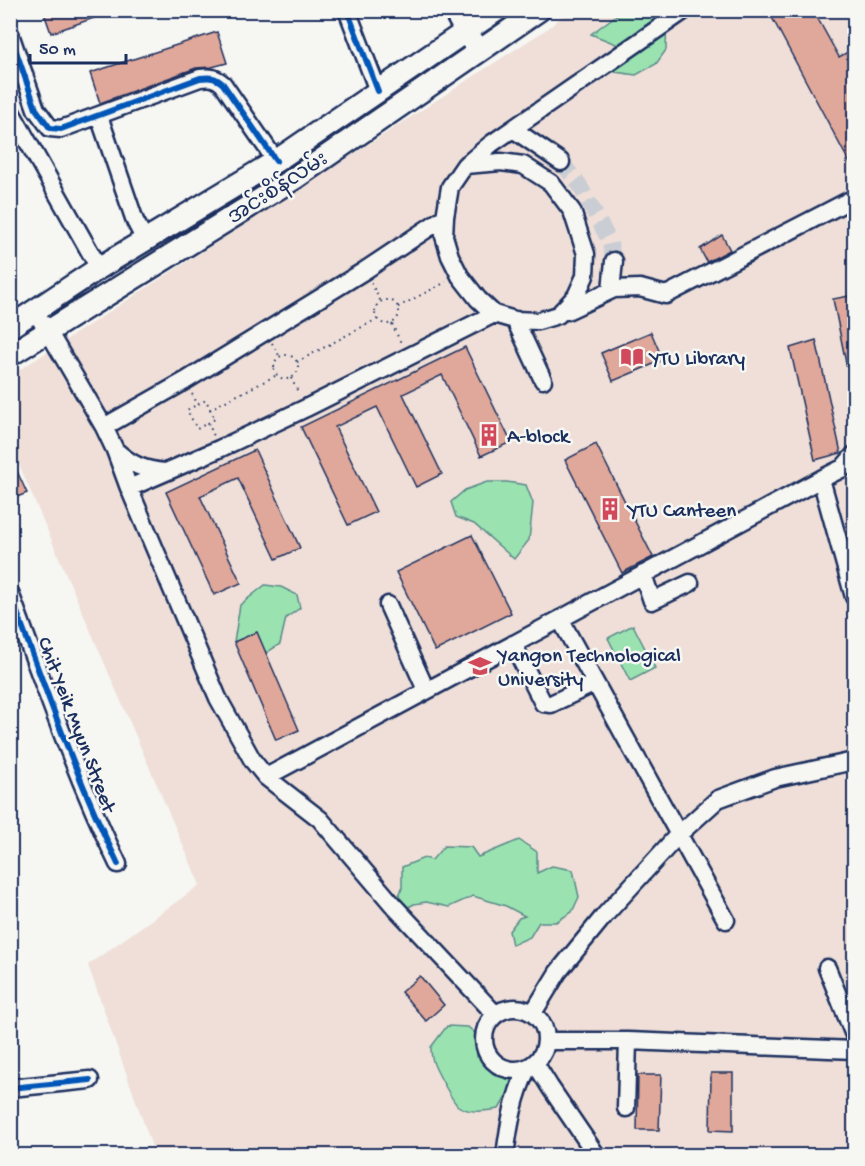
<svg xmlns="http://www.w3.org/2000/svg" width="865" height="1166" font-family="'Gochi Hand','Noto Sans Myanmar',sans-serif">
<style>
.built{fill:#efdfd8}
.green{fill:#9ae3b1;stroke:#5a8988;stroke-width:1.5}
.building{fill:#e0a89a;stroke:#1b2f5e;stroke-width:1.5}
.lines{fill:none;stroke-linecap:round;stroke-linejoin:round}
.minor-tunnel{stroke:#caced4;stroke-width:16;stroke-dasharray:16 8;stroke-linecap:butt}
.minor-casing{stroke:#1b2f5e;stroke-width:21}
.major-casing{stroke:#1b2f5e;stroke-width:26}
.path{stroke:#1b2f5e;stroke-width:2;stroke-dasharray:1.5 4.5;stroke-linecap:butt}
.minor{stroke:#f6f6f2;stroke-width:16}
.major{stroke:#f6f6f2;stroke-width:21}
.cycleway-casing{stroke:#f6f6f2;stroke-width:10}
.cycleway{stroke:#0057b8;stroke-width:6}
.labels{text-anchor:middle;stroke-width:5;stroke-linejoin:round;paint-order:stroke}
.street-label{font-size:21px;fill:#1b2f5e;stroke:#f6f6f2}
.poi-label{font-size:21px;fill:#1b2f5e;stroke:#f6f6f2;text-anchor:start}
</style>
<rect width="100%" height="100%" fill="#f6f6f2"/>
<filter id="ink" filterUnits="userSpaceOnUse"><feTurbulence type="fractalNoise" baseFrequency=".0167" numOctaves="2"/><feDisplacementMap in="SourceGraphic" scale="12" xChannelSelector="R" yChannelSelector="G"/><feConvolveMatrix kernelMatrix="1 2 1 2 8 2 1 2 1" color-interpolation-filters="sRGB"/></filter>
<g filter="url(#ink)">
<path class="built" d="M568,11H854V1155H155L88,965L200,885L11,446L10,376L550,27Z"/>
<path class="green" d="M622,11H691L667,13L666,50L656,64L636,75L615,72L616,44L591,34Z
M487,482H507L526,485L533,503L529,540L514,559L474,524L456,517L451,502L465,490Z
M265,585L281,587L297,595L300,608L286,618L280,644L266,653L234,642L240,605Z
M633,625L655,668L630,681L608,638Z
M519,840L537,852V873L552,866L573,870L579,897L572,912L556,922H539L530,937L512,945L509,931L519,918L525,916L506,906L473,896L449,907L426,902L414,904L403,910L396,903L402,888V867L424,858L432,860L444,846L471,847L478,857Z
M447,1026L468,1027L477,1035V1057L499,1058L511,1069L510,1090L499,1109C487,1111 470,1114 458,1106C453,1102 434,1067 433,1061C431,1056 431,1051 431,1047Z"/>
<path class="building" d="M43,10H111V12L51,33Z
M768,10H813L839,57L855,48V173Z
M217,32L227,63L212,67L196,68L100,103L90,73Z
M722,235L730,250L707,262L700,249Z
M855,295V382L850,383L833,299Z
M651,332L663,360L613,381L601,353Z
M816,340L841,453L815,460L790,348Z
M465,347L511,442L481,456L442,375L403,394L442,474L416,487L377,407L335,427L376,512L348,525L301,427Z
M596,444L653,557L622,573L565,460Z
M255,450L300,548L276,559L238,478L200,496L241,583L214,595L166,492Z
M10,456L27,493L10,500Z
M472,535L511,613L435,651L396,572Z
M257,632L299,730L276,740L234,642Z
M420,976L444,1005L426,1021L401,992Z
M711,1073H733V1131L710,1130Z
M638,1075H661L659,1130H637Z"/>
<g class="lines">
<path class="minor-tunnel" d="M561,162L579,184L609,240L614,261"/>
<g class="minor-casing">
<path id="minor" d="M347,10L378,91
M10,34L36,109L50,128L61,129L200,78C211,77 215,77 223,84L276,161
M10,110L99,268
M99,116L135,221L145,240
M513,129L561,162
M501,162L523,165L551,183L572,211L586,254L585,276L576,296L558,315L538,321L515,320L494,314L478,299L460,276L450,256L444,236L445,217L450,187L465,165Z
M466,165L491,144L685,10
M611,290L614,261
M567,311L614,289L640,288L666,295L854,198
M35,312L48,331L104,427L115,450L129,488L218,698L253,761L266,777L320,819L393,905L495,1014
M515,320L543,380
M104,427L185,381L364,271L445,217
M116,451C132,465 143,470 165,472
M821,479L854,597
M129,488L219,449L306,408L494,314
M643,574L652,601L690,583
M10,593C44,685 76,777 118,864
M388,605L426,690
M560,619L726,920
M513,644L543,703L551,704L595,683
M266,777L821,479L843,468L854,455
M827,968L854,1035
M484 1039a31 31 0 1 1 62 0a31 31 0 1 1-62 0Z
M533,1013L558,972L604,916L678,835L718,799L775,778L854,761
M546,1041H628L854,1050
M535,1063L550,1087L597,1156
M10,1088L90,1080
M626,1108L628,1041
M505,1156C509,1124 514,1096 528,1067"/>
</g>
<g class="major-casing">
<path id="major" d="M454,10L466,32L474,43
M10,327L99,268L276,161L497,10
M10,355L295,178L539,10"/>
</g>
<path class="path" d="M371,283L381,302
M375 312a12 12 0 1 1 24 0a12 12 0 1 1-24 0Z
M398,307L446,282
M392,324L401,343
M272,343L280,357
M274 367a12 12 0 1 1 24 0a12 12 0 1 1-24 0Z
M297,362L377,319
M291,378L299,394
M192,394L198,405
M210,409L215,419L197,429L187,410L206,400L210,409L277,375
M208,423L214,436"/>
<use href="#minor" class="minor"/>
<use href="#major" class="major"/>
<g class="cycleway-casing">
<path id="cycleway" d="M347,10L378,91
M10,34L36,109L50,128L61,129L200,78C211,77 215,77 223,84L276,161
M10,593C44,685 76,777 118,864
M10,1088L90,1080"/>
</g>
<use href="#cycleway" class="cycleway"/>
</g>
</g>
<defs>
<g id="library-bare" transform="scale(1.8)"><path d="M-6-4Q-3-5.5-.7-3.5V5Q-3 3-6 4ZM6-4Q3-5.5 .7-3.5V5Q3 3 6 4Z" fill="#d1495b" stroke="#f6f6f2" stroke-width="2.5" paint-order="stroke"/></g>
<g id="building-bare" transform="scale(1.8)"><path d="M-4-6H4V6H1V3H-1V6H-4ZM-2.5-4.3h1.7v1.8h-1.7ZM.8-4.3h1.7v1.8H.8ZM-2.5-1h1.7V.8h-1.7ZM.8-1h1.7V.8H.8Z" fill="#d1495b" stroke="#f6f6f2" stroke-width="2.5" paint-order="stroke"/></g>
<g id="university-bare" transform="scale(1.8)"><path d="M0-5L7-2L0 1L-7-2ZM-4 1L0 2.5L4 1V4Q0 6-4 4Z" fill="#d1495b" stroke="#f6f6f2" stroke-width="2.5" paint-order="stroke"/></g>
</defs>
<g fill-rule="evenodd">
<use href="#library-bare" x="632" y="357"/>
<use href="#building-bare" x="489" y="435"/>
<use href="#building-bare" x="610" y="509"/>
<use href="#university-bare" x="480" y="666"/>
</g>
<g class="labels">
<g class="street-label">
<text transform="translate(277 187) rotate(-33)" y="7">အင်းစိန်လမ်း</text>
<text transform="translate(78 724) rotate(69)" y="7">Chit Yeik Myun Street</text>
</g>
<g class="poi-label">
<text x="650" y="364">YTU Library</text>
<text x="507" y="442">A-block</text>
<text x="628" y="516">YTU Canteen</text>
<text x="498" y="661">Yangon Technological<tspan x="498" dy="24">University</tspan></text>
</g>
</g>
<rect width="865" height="1166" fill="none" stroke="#f6f6f2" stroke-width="36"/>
<rect x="18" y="18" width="829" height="1130" fill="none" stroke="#1b2f5e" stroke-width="2" filter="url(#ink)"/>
<path d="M30 54v9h96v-9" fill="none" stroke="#1b2f5e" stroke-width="3"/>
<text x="39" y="54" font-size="18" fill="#1b2f5e" stroke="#f6f6f2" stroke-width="4.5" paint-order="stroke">50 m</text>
</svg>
